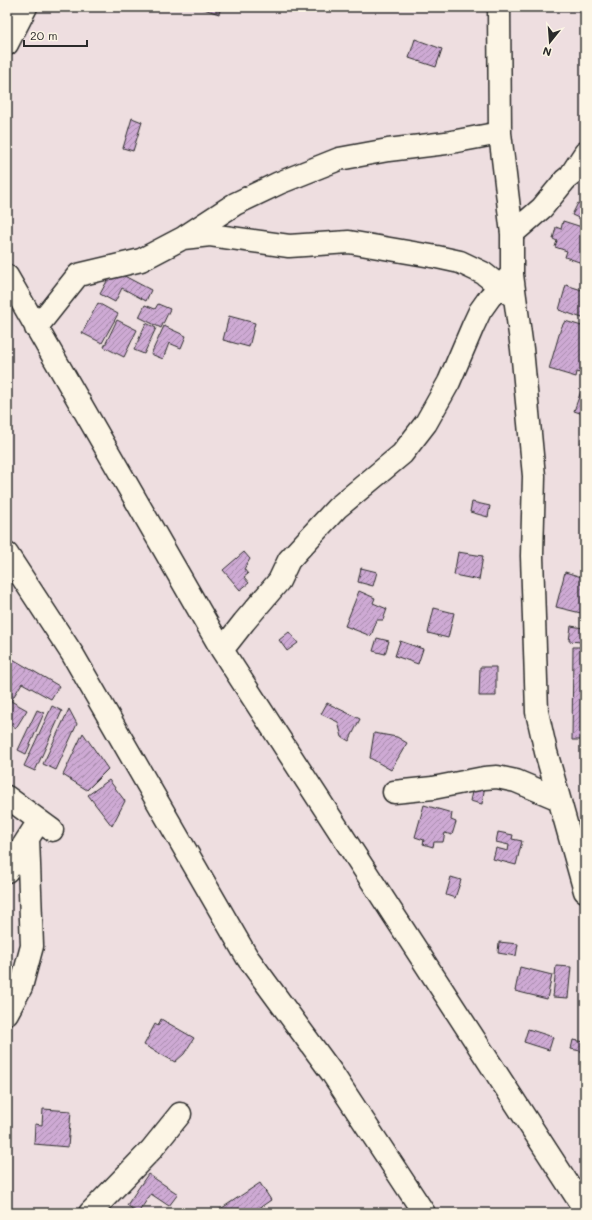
<svg xmlns="http://www.w3.org/2000/svg" width="592" height="1220" font-family="Mali,sans-serif">
<style>
.building{fill:url(#building-hatch);stroke:#2b2b2b}
.lines{fill:none;stroke-linecap:round;stroke-linejoin:round}
.minor-casing{stroke:#2b2b2b;stroke-width:25}
.minor{stroke:#fcf5e5;stroke-width:22}
</style>
<defs>
<pattern id="building-hatch" width="6" height="6" patternUnits="userSpaceOnUse"><rect width="6" height="6" fill="#ceaad4"/><path d="M-1 1l2-2M0 6l6-6M5 7l2-2" fill="none" stroke="#a78bac"/></pattern>
</defs>
<rect width="100%" height="100%" fill="#eedee0"/>
<filter id="ink" filterUnits="userSpaceOnUse"><feTurbulence type="fractalNoise" baseFrequency=".025" numOctaves="2"/><feDisplacementMap in="SourceGraphic" scale="8" xChannelSelector="R" yChannelSelector="G"/><feConvolveMatrix kernelMatrix="1 2 1 2 8 2 1 2 1" color-interpolation-filters="sRGB"/></filter>
<g filter="url(#ink)">
<path class="building" d="M201,7H221L219,14L201,8Z
M415,39L442,49L436,67L409,58Z
M132,118L142,122L133,151L123,148Z
M578,203L585,206V221L572,215Z
M563,221L585,228V253L582,263L565,257L567,251L555,247L557,241L553,239L556,227L561,229Z
M113,270L151,290L146,301L122,288L115,302L100,294Z
M566,285L585,291V319L559,310Z
M98,303L118,314L102,343L82,333Z
M158,304L170,309L161,328L139,317L145,305L155,309Z
M229,316L255,323L249,347L223,340Z
M117,320L137,330L124,357L104,347Z
M565,321L585,327V370L584,374L577,372L576,377L549,369L561,328Z
M146,323L156,328L144,354L134,350Z
M164,326L186,336L181,348L169,343L163,359L151,354Z
M581,391L585,392V409L583,414L574,411Z
M585,429V444L581,443Z
M472,502L490,506L488,517L470,512Z
M244,552L250,559L244,569L248,574L244,577L249,583L240,590L223,570Z
M458,552L483,556L479,580L454,575Z
M361,568L377,572L373,586L358,582Z
M565,572L585,578V614L556,607Z
M359,591L375,598L373,603L387,609L383,620H377L371,636L345,626Z
M434,608L454,613L448,638L428,633Z
M571,626L583,628L581,642L569,641Z
M289,632L298,643L287,651L279,640Z
M377,638L389,641L385,654L373,651Z
M400,641L423,649L418,664L395,656Z
M573,647H585V740H572Z
M11,658L59,686L51,699L22,683L11,701L27,710L16,728L7,722V665Z
M480,667H496V696H479Z
M327,703L360,719L349,741L342,737L338,722L321,714Z
M52,706L62,711L35,771L24,766Z
M69,709L77,724L56,770L43,764Z
M37,710L44,713L26,754L18,750Z
M83,733L108,769L87,790L63,775Z
M374,733L397,737L407,743L391,770L370,758Z
M109,780L125,801L112,826L88,795Z
M474,783L485,785L482,804L470,801Z
M424,805L452,813L451,820L456,822L452,835L445,833L443,842H434L433,847L423,844L424,840L415,837Z
M498,832L513,835L512,839L522,841L516,865L493,859L496,848L508,851L509,845L496,842Z
M451,877L461,880L455,898L446,895Z
M499,942L518,944L516,956L498,953Z
M556,966L571,967L568,998L553,997Z
M520,967L552,975L547,999L515,991Z
M161,1019L194,1038L184,1054L175,1062L144,1045L155,1024L158,1026Z
M528,1029L553,1037L549,1050L524,1042Z
M573,1040L585,1042V1052L571,1049Z
M43,1109L71,1111L68,1147L34,1144L35,1124L42,1125Z
M148,1174L178,1194L169,1206L151,1194L138,1213L127,1205Z
M260,1183L271,1200L252,1213L216,1212Z"/>
<g class="lines">
<g class="minor-casing">
<path id="minor" d="M499,7L500,133L512,234V275L522,349L534,476L532,556L537,712L546,752L585,891
M7,44L26,7
M512,234L542,208L565,180L570,176L585,153
M186,236L235,204L279,183L339,159L388,150L446,143L500,133
M7,276L222,650L585,1210
M36,328L78,275L141,260L183,238L210,235L289,246L349,242L437,257L460,262L483,273L515,298
M7,554L73,655L247,957L332,1073L424,1213
M222,650L244,622L279,581L289,560L300,548L337,508L402,454L426,423L449,382L473,326L480,311L490,297L511,275
M394,792L433,788L484,778L497,777L516,781L559,799
M7,797L52,830
M7,871L39,821
M7,1013L21,987L32,946L28,838
M90,1213L151,1150L180,1114"/>
</g>
<use href="#minor" class="minor"/>
</g>
</g>
<rect width="592" height="1220" fill="none" stroke="#fcf5e5" stroke-width="24"/>
<rect x="12" y="12" width="568" height="1196" fill="none" stroke="#2b2b2b" stroke-width="1.5" filter="url(#ink)"/>
<g transform="translate(550 42) rotate(197)" stroke="#fcf5e5" stroke-width="3" paint-order="stroke">
<path d="M0-3L7 15L0 10L-7 15Z" fill="#2b2b2b"/>
<text y="-6" font-size="11" font-weight="bold" text-anchor="middle" fill="#2b2b2b">N</text>
</g>
<path d="M24 40v6h63v-6" fill="none" stroke="#2b2b2b" stroke-width="2"/>
<text x="30" y="40" font-size="12" fill="#2b2b2b" stroke="#fcf5e5" stroke-width="3" paint-order="stroke">20 m</text>
</svg>
